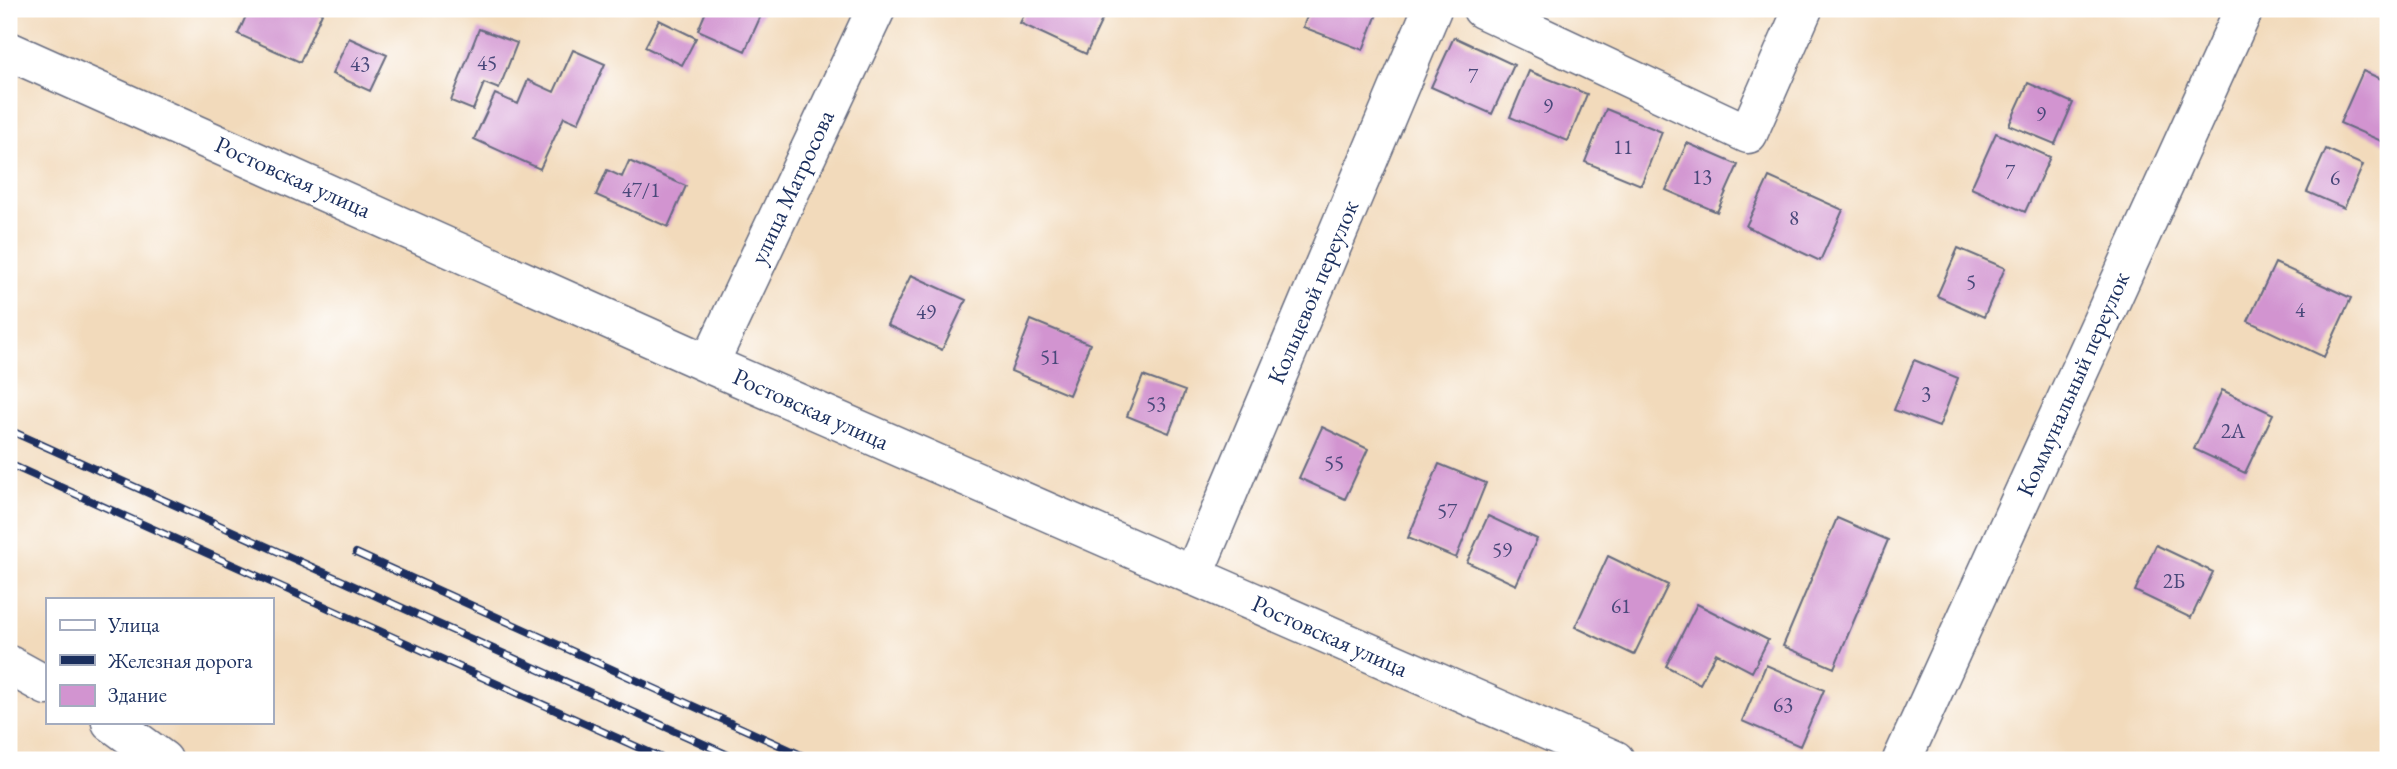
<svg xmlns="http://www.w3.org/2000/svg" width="2397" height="769" font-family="'EB Garamond',serif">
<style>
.building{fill:#d294d0}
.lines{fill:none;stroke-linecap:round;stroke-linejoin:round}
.minor-casing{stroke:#666b7f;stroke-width:41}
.major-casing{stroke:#666b7f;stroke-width:41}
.minor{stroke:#fff;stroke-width:38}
.major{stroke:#fff;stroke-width:38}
.rail-casing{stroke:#1b2f5e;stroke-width:8}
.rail{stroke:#fff;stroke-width:5;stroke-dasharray:16;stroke-linecap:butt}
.labels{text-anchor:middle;stroke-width:6;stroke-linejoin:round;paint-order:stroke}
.number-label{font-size:21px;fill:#49487a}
.street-label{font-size:24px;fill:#1b2f5e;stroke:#fff}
</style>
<rect width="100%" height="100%" fill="#fff"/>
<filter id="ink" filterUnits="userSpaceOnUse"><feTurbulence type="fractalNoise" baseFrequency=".0143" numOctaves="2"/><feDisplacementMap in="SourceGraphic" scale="14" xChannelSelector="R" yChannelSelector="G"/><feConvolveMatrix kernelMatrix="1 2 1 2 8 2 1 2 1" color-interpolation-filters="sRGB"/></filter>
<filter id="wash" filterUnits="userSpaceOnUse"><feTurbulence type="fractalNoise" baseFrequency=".00686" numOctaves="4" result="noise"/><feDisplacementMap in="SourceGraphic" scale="28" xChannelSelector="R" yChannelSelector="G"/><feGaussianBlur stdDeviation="1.57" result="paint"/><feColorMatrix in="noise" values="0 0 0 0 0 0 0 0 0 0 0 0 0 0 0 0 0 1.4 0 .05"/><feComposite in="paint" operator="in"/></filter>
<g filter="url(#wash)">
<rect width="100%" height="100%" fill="#f2dabb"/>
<g id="blocks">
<path class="building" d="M249,9H312L322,13L300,62L238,34Z
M707,9H764L745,51L698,30Z
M1027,9H1107L1086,54L1020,23Z
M1310,9H1379L1363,50L1303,27Z
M659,20L696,38L682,65L645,47Z
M479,29L517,43L499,89L484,83L473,110L451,101Z
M1454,37L1514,65L1492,114L1431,87Z
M349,38L387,55L370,91L332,74Z
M573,50L605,64L578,123L564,117L540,169L474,139L495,94L518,104L528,80L554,92Z
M1529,71L1587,94L1568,141L1510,117Z
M2363,71L2388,82V144L2340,123Z
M2028,83L2073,103L2055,144L2009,125Z
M1606,109L1662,132L1641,185L1585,162Z
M1996,133L2050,157L2025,212L1971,188Z
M1687,143L1738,165L1717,212L1666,190Z
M2326,149L2363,165L2344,208L2307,192Z
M629,161L686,186L668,227L596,195L607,170L622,177Z
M1769,177L1843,210L1820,261L1746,226Z
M1958,248L2005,268L1984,317L1937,296Z
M2275,263L2351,298L2324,357L2248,321Z
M911,275L966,300L942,350L887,325Z
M1031,320L1090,344L1069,395L1011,371Z
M1914,360L1958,378L1939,427L1894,410Z
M1143,376L1185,391L1169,433L1127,416Z
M2222,390L2273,414L2245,473L2194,449Z
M1322,427L1368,449L1345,499L1299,478Z
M1439,464L1486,483L1456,558L1408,538Z
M1488,516L1537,539L1516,585L1467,562Z
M1837,518L1888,540L1834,668L1783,646Z
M2156,545L2213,572L2191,618L2135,591Z
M1608,556L1668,585L1634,655L1575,627Z
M1697,604L1768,640L1752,672L1716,653L1700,684L1666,666Z
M1766,665L1824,690L1800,746L1742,721Z"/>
</g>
</g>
<g filter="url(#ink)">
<use href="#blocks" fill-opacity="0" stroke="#666b7f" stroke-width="2"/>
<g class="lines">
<g class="minor-casing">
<path id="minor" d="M1482,9L1748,134L1803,9
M9,51L709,364L1615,760
M709,364L876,9
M1193,576L1432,9
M1902,760L2244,9"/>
</g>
<g class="major-casing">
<path id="major" d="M9,665L47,686
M111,722L163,760"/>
</g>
<use href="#minor" class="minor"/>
<use href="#major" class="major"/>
<g class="rail-casing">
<path id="rail" d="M9,430L739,760
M9,464L666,760
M356,553L812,760"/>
</g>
<use href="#rail" class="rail"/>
</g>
</g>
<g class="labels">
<g class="number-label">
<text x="487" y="70">45</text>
<text x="360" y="71">43</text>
<text x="1473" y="83">7</text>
<text x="1548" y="113">9</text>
<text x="2041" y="121">9</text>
<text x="1623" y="154">11</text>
<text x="2010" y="179">7</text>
<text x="1702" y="184">13</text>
<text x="2335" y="185">6</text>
<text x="641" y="197">47/1</text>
<text x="1794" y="225">8</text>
<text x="1971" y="289">5</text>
<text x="2300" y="317">4</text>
<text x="926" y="319">49</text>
<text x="1050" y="364">51</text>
<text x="1926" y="401">3</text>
<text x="1156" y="411">53</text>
<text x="2233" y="438">2А</text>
<text x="1334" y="470">55</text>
<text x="1447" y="518">57</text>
<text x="1502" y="557">59</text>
<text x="2174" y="588">2Б</text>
<text x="1621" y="613">61</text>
<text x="1783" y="712">63</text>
</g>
<g class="street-label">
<text transform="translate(293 177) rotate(24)" y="8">Ростовская улица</text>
<text transform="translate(792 187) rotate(-65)" y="8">улица Матросова</text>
<text transform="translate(1313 292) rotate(-67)" y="8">Кольцевой переулок</text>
<text transform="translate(2073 384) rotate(-66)" y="8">Коммунальный переулок</text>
<text transform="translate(811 409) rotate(24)" y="8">Ростовская улица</text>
<text transform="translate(1330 636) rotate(24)" y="8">Ростовская улица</text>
</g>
</g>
<rect width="2397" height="769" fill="none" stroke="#fff" stroke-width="35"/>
<rect x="46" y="598" width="228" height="126" fill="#ffffff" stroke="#a4acbf" stroke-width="2"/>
<rect x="60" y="620" width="35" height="10" fill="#ffffff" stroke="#a4acbf" stroke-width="2"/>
<text x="108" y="632" font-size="21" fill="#1b2f5e">Улица</text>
<rect x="60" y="655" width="35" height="10" fill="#1b2f5e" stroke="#a4acbf" stroke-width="2"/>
<text x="108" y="668" font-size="21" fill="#1b2f5e">Железная дорога</text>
<rect x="60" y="685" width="35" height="21" fill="#d294d0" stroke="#a4acbf" stroke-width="2"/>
<text x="108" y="702" font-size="21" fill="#1b2f5e">Здание</text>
</svg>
